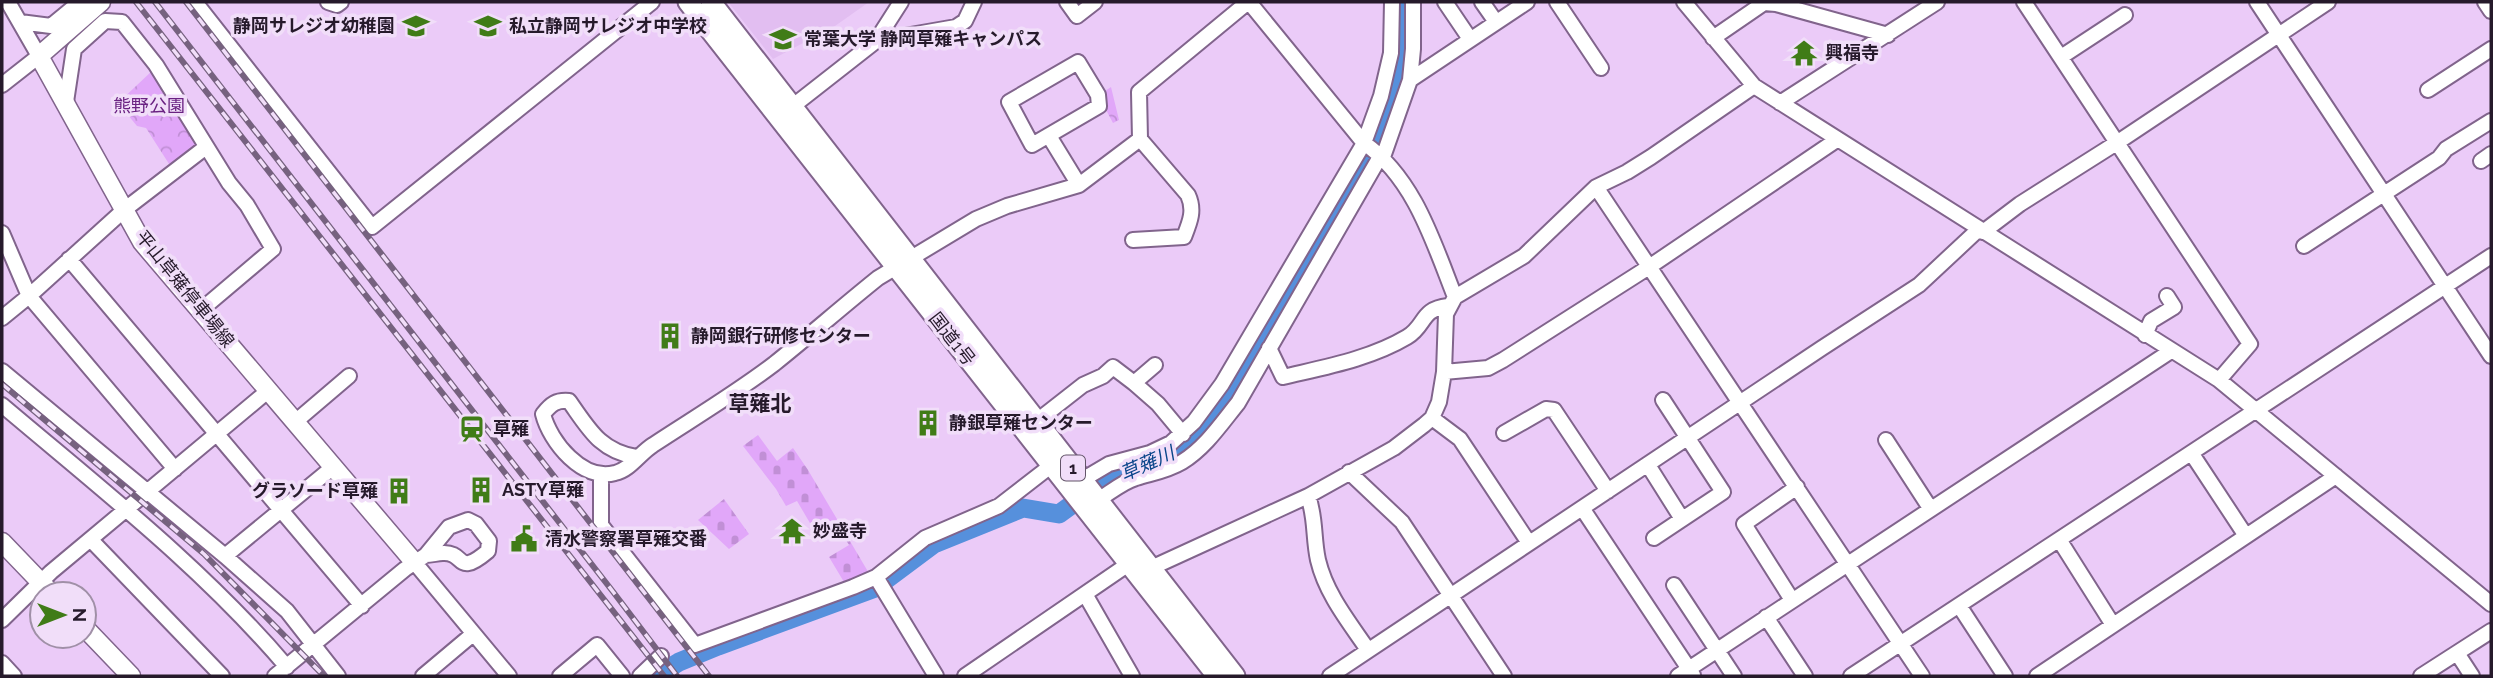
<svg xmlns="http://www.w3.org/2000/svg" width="2493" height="678" font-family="Raleway,'Noto Sans JP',sans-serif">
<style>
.built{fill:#e2bef1}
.forest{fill:url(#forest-crowns)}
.cemetery{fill:url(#cemetery-stones)}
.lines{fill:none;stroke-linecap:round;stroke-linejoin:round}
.river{stroke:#5690dc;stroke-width:19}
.minor-casing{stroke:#81648c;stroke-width:18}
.major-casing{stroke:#81648c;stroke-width:21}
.highway-casing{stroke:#81648c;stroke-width:23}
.minor{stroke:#fff;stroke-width:14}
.major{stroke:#fff;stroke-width:18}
.highway{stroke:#fff;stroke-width:19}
.rail-casing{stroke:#76627f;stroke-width:6}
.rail{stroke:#f1def9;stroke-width:3.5;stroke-dasharray:10;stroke-linecap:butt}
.labels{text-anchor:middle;stroke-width:7;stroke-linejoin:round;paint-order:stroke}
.shield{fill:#f1def9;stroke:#635569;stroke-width:2}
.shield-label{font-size:16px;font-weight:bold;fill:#261a2b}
.poi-label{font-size:18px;font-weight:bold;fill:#261a2b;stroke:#f1def9;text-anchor:start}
.park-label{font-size:18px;fill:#6a2282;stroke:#f1def9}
.street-label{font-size:18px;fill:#261a2b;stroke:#f1def9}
.water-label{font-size:19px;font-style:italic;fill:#09458a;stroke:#f1def9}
.quarter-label{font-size:21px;font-weight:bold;fill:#261a2b;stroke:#f1def9}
</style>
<defs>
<pattern id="forest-crowns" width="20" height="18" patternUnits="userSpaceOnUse" patternTransform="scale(1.75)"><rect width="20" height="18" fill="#e1a7f9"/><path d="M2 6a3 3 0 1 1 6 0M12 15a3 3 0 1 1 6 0" fill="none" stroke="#c18fd6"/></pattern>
<pattern id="cemetery-stones" width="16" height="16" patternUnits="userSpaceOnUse" patternTransform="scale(1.75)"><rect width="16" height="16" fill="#e1a7f9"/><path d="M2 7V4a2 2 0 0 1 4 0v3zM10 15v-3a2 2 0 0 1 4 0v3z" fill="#c18fd6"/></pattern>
</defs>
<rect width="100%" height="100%" fill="#ebcbf8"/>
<path class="built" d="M728,2H869L835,26L773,59Z"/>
<path class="forest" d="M153,70L200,143L171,167L146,128L137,126L118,103Z
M1111,87L1119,120L1113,123L1105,108L1102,93Z"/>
<path class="cemetery" d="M758,435L777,461L793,448L808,470L870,575L847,587L829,557L849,545L837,525L817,535L797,501L786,506L776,489L743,446Z
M724,499L749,534L729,549L698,520Z"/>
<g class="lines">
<path class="river" d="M656,676L679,662L718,646L875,588L934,544L1023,508L1059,514L1103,482L1128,470L1164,459L1181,449L1194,439L1232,390L1358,175L1378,136L1398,76L1400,2"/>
<g class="minor-casing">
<path id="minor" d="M195,2L372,227L652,2
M328,2L337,5L341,2
M1067,2L1077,16L1095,2
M1249,2L1364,143C1414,178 1433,241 1455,297
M1445,2L1470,39
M1482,2L1496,22
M1557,2L1601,68
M1684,2L1754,86L2219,380L2491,604
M2024,2L2250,344L2219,380
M2257,2L2491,356
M2485,2L2491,11
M20,22L51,26L80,2
M1713,38L1764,3L1776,4L1888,35
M876,41L901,2
M2061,57L2125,15
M1078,62L1098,95L1099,106L1032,145L1009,102Z
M1410,80L1413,49V2
M2,85L39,56L8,2
M2428,90L2491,49
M66,102L74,49L105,21L122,22L156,65L229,183L247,205L273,249L201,310
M1780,103L1937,2
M793,106L876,41L956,27L965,21L974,2
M1049,136L1079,185
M1383,157L1410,80L1527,2
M2481,161L2491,154
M1596,187L1922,676
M1983,232L2020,204L2118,142L2328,2
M2,233L29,296L175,469
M1133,240L1184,237C1190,222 1195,210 1188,195L1140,139
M2304,246L2439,158L2446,149L2491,121
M69,259L362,606
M2,318L29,296L124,210L206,147
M2145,335L2151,321L2174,307L2167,296
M1269,348L1283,377C1325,367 1370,359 1407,337C1426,326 1420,309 1448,306
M2,371L225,556
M1444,372L1488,368L1503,360L1649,267L1838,139
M1134,383L1158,404L1183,434
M2,405C100,488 203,568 287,667
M1432,418L1460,439L1529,543
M1037,421L1083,385L1103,376L1113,367L1134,383L1155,365
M295,422L349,376
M1504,433L1546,409L1554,410L1608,491
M1886,440L1930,508
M2192,454L2246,536
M636,457C600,451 589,429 569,401C556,400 551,404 543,414C550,442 583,482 615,473C630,470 640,453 653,445C694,418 736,393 774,364C809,336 843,306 878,278L976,219L1007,206L1079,185L1140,139L1139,92L1248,2
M1648,465L1682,519
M332,468L225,556L287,611L338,676
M1349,472L1402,522L1504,676
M601,475V525L695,645L853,587L876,577L925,538L999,506L1052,465
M1082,480L1109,464L1150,453L1171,443L1194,422L1222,384L1364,143L1381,96L1391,53L1392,2
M1308,496C1316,518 1313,537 1318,560C1326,594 1349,622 1368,650
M1098,500C1110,493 1122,482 1136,478C1152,473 1167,471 1182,462C1205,448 1221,424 1238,403L1381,155
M1582,508L1693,675
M1654,538L1723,492L1663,400
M91,540L222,676
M2060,541L2113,625
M415,563L509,676
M876,577L936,676
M1674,585L1734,676
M1085,594L1132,676
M1792,600L1744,524L1797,487
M1960,607L2005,676
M1766,617L1805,676
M2,620L51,572L269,390
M2457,653L2472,676
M2,663L14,676
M275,676L405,569L426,555L449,527L468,520L476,524L489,541L488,551C456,578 466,552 443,553C437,553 432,555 426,555
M423,676L473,634
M560,676L597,645L622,676
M640,676L661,656
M965,676L1130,563L1151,568L1308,496L1394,448L1424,425L1432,418L1439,402L1444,372L1446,314L1455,297L1524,256L1596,187L1627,172L1651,157L1754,86
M1330,676L1822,348L1919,285L1979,229
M1678,676L2171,351
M1851,676L2491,256
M2037,676L2336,476
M2421,676L2491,631"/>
</g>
<g class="major-casing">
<path id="major" d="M101,2L39,56L142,242L415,563
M2,542L52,594
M84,627L131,676"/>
</g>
<g class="highway-casing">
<path id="highway" d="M688,2L1217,676
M711,2L1235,676"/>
</g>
<use href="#minor" class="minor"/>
<use href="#major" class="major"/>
<use href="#highway" class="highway"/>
<g class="rail-casing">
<path id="rail" d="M136,2L664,676
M155,2L614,593L677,676
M186,2L709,676
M2,384L204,554L324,676"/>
</g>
<use href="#rail" class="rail"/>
</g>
<defs>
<g id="school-bare" transform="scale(2.1)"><path d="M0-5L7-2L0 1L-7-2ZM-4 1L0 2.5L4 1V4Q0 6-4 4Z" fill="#407c17" stroke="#f1def9" stroke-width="2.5" paint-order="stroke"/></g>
<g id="university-bare" transform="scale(2.1)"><path d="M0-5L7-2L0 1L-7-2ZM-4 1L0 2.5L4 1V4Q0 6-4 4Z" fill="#407c17" stroke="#f1def9" stroke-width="2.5" paint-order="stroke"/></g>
<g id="temple-bare" transform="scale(2.1)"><path d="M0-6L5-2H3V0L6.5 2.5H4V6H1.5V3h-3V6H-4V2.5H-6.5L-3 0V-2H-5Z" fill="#407c17" stroke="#f1def9" stroke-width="2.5" paint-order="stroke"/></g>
<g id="building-bare" transform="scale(2.1)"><path d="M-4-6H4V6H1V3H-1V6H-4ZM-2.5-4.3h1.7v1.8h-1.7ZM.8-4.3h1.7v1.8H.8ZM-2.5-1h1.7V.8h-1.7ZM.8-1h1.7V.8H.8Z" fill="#407c17" stroke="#f1def9" stroke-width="2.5" paint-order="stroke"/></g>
<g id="station-bare" transform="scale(2.1)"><path d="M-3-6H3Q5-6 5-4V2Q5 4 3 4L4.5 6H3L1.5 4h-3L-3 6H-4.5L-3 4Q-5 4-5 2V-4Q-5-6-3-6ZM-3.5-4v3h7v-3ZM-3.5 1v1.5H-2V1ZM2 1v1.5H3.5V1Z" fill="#407c17" stroke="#f1def9" stroke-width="2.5" paint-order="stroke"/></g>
<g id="civic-bare" transform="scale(2.1)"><path d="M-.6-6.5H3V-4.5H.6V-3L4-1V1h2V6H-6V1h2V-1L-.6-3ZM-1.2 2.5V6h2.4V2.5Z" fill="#407c17" stroke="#f1def9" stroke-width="2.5" paint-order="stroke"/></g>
</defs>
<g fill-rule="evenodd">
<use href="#school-bare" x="416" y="26"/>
<use href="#school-bare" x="488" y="26"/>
<use href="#university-bare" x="783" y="39"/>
<use href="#temple-bare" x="1804" y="53"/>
<use href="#building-bare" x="670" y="336"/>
<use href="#building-bare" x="928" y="423"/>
<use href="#station-bare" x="472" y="429"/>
<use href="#building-bare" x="481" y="490"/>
<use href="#building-bare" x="399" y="491"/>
<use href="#temple-bare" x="792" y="531"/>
<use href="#civic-bare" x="524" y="539"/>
</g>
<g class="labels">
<rect class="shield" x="1061" y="455.5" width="24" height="25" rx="5"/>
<g class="shield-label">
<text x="1073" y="474">1</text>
</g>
<g class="poi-label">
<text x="395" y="32" text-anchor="end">静岡サレジオ幼稚園</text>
<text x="509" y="32">私立静岡サレジオ中学校</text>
<text x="804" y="45">常葉大学 静岡草薙キャンパス</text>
<text x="1825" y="59">興福寺</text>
<text x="691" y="342">静岡銀行研修センター</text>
<text x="949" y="429">静銀草薙センター</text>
<text x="493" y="435">草薙</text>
<text x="502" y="496">ASTY草薙</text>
<text x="378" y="497" text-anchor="end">グラソード草薙</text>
<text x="813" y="537">妙盛寺</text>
<text x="545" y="545">清水警察署草薙交番</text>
</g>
<g class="park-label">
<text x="149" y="112">熊野公園</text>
</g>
<g class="street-label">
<text transform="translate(185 289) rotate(51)" y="6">平山草薙停車場線</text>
<text transform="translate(952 339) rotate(52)" y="6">国道1号</text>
</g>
<g class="water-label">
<text transform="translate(1147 463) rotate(-24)" y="7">草薙川</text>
</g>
<g class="quarter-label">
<text x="760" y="411">草薙北</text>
</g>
</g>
<rect width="2493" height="678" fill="none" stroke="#261a2b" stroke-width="7"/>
<g transform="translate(63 615) rotate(90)"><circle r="33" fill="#f1def9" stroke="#a090a7" stroke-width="2"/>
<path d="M0-5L12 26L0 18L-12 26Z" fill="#407c17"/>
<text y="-10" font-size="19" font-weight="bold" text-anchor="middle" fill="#261a2b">N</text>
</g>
</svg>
